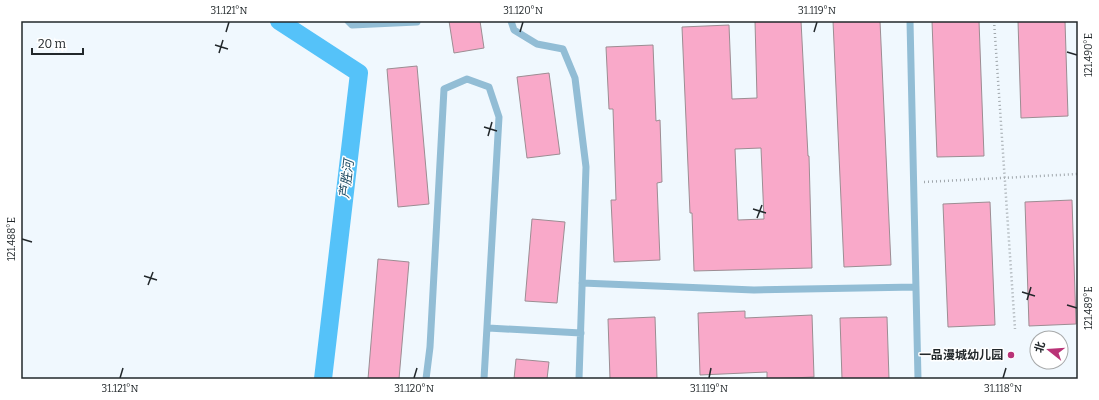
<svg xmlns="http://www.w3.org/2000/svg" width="1099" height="400" font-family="Bitter,'Noto Sans SC',serif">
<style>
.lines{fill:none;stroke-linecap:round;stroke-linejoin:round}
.canal{stroke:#55c2f9;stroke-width:18}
.building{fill:#f9a9c9;stroke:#9c8d93;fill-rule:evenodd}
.path{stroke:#a0a7ac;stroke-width:2.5;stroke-dasharray:1 3;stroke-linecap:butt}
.lane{stroke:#92bdd5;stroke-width:7}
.ticks{fill:none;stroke:#22282b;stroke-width:1.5}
.poi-dot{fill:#b93377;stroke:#fff;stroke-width:1.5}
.labels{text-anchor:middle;stroke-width:3;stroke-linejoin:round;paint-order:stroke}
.poi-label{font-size:12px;font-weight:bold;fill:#22282b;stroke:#fff;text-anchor:end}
.water-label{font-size:13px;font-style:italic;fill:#224f66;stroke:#fff}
.neatline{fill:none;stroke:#22282b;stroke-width:1.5}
.ticks-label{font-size:10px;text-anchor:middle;fill:#22282b}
</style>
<rect width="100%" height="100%" fill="#f0f8fe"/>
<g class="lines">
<path class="canal" d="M279,21L359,73L323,379"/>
</g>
<path class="building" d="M449,21H480L484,48L454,53Z
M755,21H801L808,156H809L812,268L694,271L692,213H690L682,27L729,25L732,99L757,98ZM761,148L764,219L738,220L735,149Z
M833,21H880L891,265L844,267Z
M932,21H979L984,156L937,157Z
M1018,21H1065L1068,116L1021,118Z
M653,45L656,121L660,120L662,182L657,183L660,260L614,262L611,200H616L613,109H609L606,47Z
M417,66L429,204L398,207L387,69Z
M549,73L560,154L527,158L517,77Z
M1072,200L1076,324L1029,326L1025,202Z
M990,202L995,325L948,327L943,204Z
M532,219L565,222L557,303L525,301Z
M378,259L409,262L399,379H368Z
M745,311V318L812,315L814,377L767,379V372L700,375L698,313Z
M655,317L657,379H610L608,319Z
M887,317L889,379H842L840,318Z
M516,359L549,362L547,379H514Z"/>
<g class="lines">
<path class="path" d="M994,21L1015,329
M924,182L1078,174"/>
<path class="lane" d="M348,21L352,25L417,22V21
M511,21L514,30L537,44L563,49L575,78L586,167L579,379
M910,21L918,379
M582,283L754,290L916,287
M488,328L581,333
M426,379L430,347L444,89L467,79L489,87L499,117L484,379"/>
</g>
<path class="ticks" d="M226,32L229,22M520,32L523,22M814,32L817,22M215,45L228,49M1067,52L1077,55M219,53L223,40M484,127L497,131M488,136L492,122M753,209L766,213M757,218L762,205M22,239L32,242M144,276L157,280M148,285L153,272M1022,292L1035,296M1027,300L1031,287M1067,305L1077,308M120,378L123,368M414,378L417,368M709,378L711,368M1003,378L1006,368"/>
<circle class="poi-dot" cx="1011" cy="355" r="4"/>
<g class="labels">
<g class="poi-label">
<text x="1003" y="359">一品漫城幼儿园</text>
</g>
<g class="water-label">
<text transform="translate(346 179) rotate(-83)" y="5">芦胜河</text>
</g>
</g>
<rect width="1099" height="400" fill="none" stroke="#ffffff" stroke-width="44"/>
<g transform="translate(1049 350) rotate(287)"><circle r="19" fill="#ffffff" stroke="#a7a9aa"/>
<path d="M0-3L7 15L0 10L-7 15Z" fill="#b93377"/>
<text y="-6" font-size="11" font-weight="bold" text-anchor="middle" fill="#22282b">北</text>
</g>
<path d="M32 48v6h51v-6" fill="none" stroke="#22282b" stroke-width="2"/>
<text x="38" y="48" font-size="12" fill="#22282b" stroke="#ffffff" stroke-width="3" paint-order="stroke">20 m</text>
<rect x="22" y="22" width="1055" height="356" class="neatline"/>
<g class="ticks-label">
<text x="229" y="14">31.121°N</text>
<text x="523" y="14">31.120°N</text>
<text x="817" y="14">31.119°N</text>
<text transform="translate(1088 55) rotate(-90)" y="4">121.490°E</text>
<text transform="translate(11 239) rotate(-90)" y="4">121.488°E</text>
<text transform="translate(1088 308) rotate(-90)" y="4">121.489°E</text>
<text x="120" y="392">31.121°N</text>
<text x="414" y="392">31.120°N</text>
<text x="709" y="392">31.119°N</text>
<text x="1003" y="392">31.118°N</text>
</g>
</svg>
